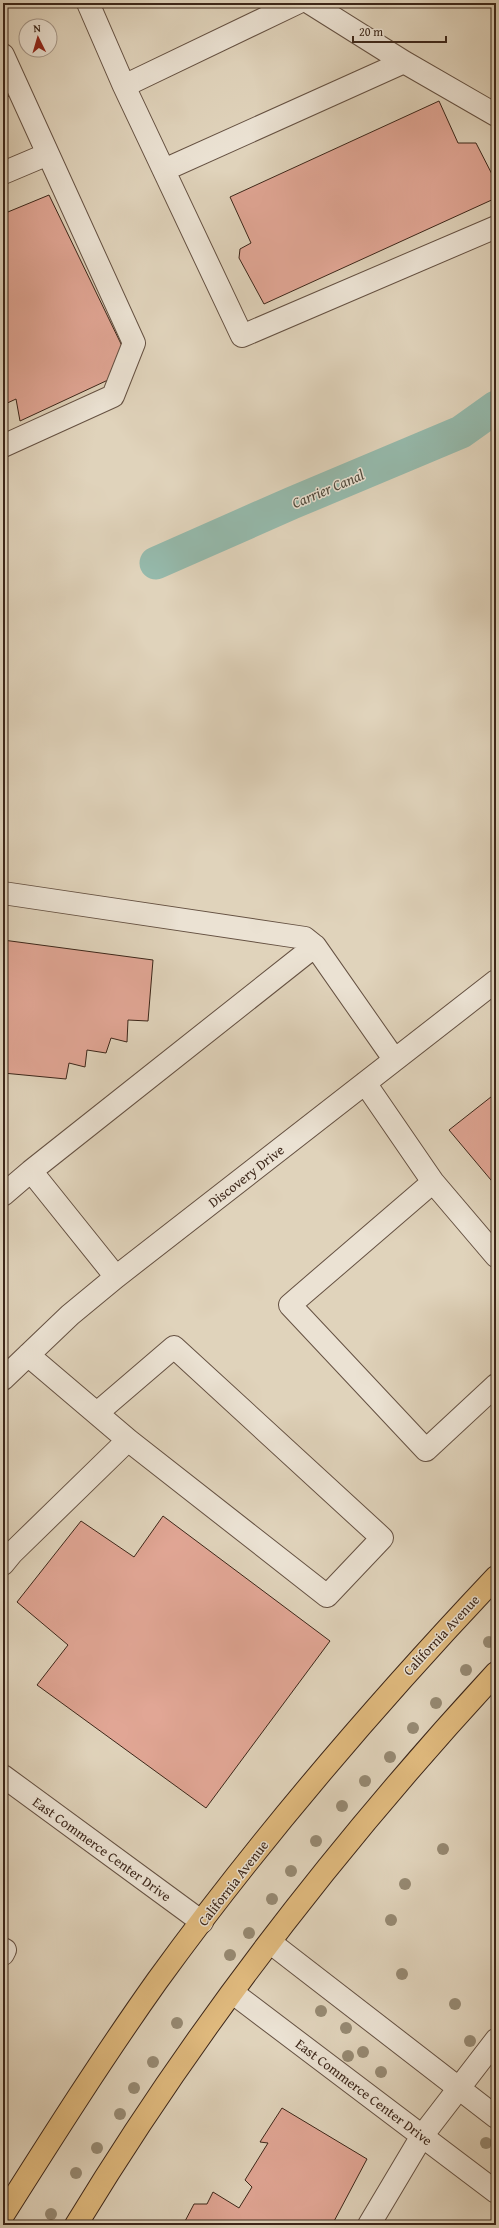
<svg xmlns="http://www.w3.org/2000/svg" width="499" height="2228" font-family="'Gentium Book Plus',serif">
<style>
.lines{fill:none;stroke-linecap:round;stroke-linejoin:round}
.canal{stroke:#95b9ab;stroke-width:33}
.building{fill:#e1a695;stroke:#3c2619}
.minor-casing{stroke:#655142;stroke-width:24}
.major-casing{stroke:#3c2619;stroke-width:24}
.minor{stroke:#ebe2d3;stroke-width:22}
.major{stroke:#e0ba7e;stroke-width:22}
.tree{fill:#968972}
.labels{text-anchor:middle;stroke-width:3;stroke-linejoin:round;paint-order:stroke}
.street-label{font-size:14px;fill:#3c2619;stroke:#ebe2d3}
.water-label{font-size:15px;font-style:italic;fill:#524b3e;stroke:#ebe2d3}
</style>
<rect width="100%" height="100%" fill="#e0d3bb"/>
<filter id="stains"><feTurbulence type="fractalNoise" baseFrequency=".005" numOctaves="4"/><feColorMatrix values="0 0 0 0 .2 0 0 0 0 .09 0 0 0 0 .02 0 0 0 .5 -.17"/></filter>
<radialGradient id="worn" r=".72"><stop offset=".6" stop-color="#630" stop-opacity="0"/><stop offset="1" stop-color="#630" stop-opacity=".3"/></radialGradient>
<g class="lines">
<path class="canal" d="M156,563L292,503L461,432L496,407"/>
</g>
<path class="building" d="M3,80L9,96L3,99Z
M439,101L458,143H476L496,182V198L264,304L239,258L240,249L251,243L230,197Z
M49,195L123,348L108,380L20,421L16,399L3,405V214Z
M3,940L153,960L148,1021L128,1020L127,1042L111,1038L106,1053L87,1050L85,1067L69,1063L66,1079L3,1073Z
M496,1093V1186L449,1130Z
M163,1516L330,1641L206,1808L37,1685L68,1645L17,1602L81,1521L134,1557Z
M282,2108L367,2159L332,2225H183L194,2204H207L213,2192L239,2208L252,2187L245,2180L268,2143L260,2142Z"/>
<g class="lines">
<g class="minor-casing">
<path id="minor" d="M88,3L124,86L297,3
M310,3L404,62L496,115
M3,55L134,343L113,396L3,446
M124,86L242,336L496,227
M164,170L404,62
M3,173L48,154
M3,893L305,938L315,946L394,1059
M365,1083L433,1182L496,1256
M31,1171L315,946
M433,1182L290,1305L426,1450L496,1385
M3,1195L31,1171L116,1277
M3,1379L70,1315L116,1277L496,981
M97,1413L174,1347L382,1538L327,1596L128,1440
M3,1564L12,1553L128,1440L28,1355
M3,1776L202,1922
M271,1943L496,2117
M3,1949L5,1950L3,1954
M233,1993L496,2192
M369,2225L422,2136L496,2040"/>
</g>
<g class="major-casing">
<path id="major" d="M3,2215C53,2136 103,2057 157,1981C260,1839 375,1705 496,1577
M76,2225C195,2029 340,1842 496,1673"/>
</g>
<use href="#minor" class="minor"/>
<use href="#major" class="major"/>
</g>
<g class="tree">
<circle cx="489" cy="1642" r="6"/>
<circle cx="466" cy="1670" r="6"/>
<circle cx="436" cy="1703" r="6"/>
<circle cx="413" cy="1728" r="6"/>
<circle cx="390" cy="1757" r="6"/>
<circle cx="365" cy="1781" r="6"/>
<circle cx="342" cy="1806" r="6"/>
<circle cx="316" cy="1841" r="6"/>
<circle cx="443" cy="1849" r="6"/>
<circle cx="291" cy="1871" r="6"/>
<circle cx="405" cy="1884" r="6"/>
<circle cx="272" cy="1899" r="6"/>
<circle cx="391" cy="1920" r="6"/>
<circle cx="249" cy="1933" r="6"/>
<circle cx="230" cy="1955" r="6"/>
<circle cx="402" cy="1974" r="6"/>
<circle cx="455" cy="2004" r="6"/>
<circle cx="321" cy="2011" r="6"/>
<circle cx="177" cy="2023" r="6"/>
<circle cx="346" cy="2028" r="6"/>
<circle cx="470" cy="2041" r="6"/>
<circle cx="363" cy="2052" r="6"/>
<circle cx="348" cy="2056" r="6"/>
<circle cx="153" cy="2062" r="6"/>
<circle cx="381" cy="2072" r="6"/>
<circle cx="134" cy="2088" r="6"/>
<circle cx="120" cy="2114" r="6"/>
<circle cx="486" cy="2143" r="6"/>
<circle cx="97" cy="2148" r="6"/>
<circle cx="76" cy="2173" r="6"/>
<circle cx="51" cy="2214" r="6"/>
</g>
<g class="labels">
<g class="street-label">
<text transform="translate(246 1176) rotate(-38)" y="5">Discovery Drive</text>
<text transform="translate(441 1635) rotate(-47)" y="5">California Avenue</text>
<text transform="translate(102 1849) rotate(36)" y="5">East Commerce Center Drive</text>
<text transform="translate(233 1883) rotate(-52)" y="5">California Avenue</text>
<text transform="translate(364 2092) rotate(37)" y="5">East Commerce Center Drive</text>
</g>
<g class="water-label">
<text transform="translate(328 489) rotate(-23)" y="5">Carrier Canal</text>
</g>
</g>
<rect width="499" height="2228" fill="none" stroke="#e0d3bb" stroke-width="16"/>
<rect x="4" y="4" width="491" height="2220" fill="none" stroke="#3c2619" stroke-width="2"/>
<rect x="8" y="8" width="483" height="2212" fill="none" stroke="#3c2619"/>
<g transform="translate(38 38) rotate(355)"><circle r="19" fill="#ebe2d3" stroke="#a59789"/>
<path d="M0-3L7 15L0 10L-7 15Z" fill="#8f2418"/>
<text y="-6" font-size="11" font-weight="bold" text-anchor="middle" fill="#3c2619">N</text>
</g>
<path d="M353 36v6h93v-6" fill="none" stroke="#3c2619" stroke-width="2"/>
<text x="359" y="36" font-size="12" fill="#3c2619" stroke="#ebe2d3" stroke-width="3" paint-order="stroke">20 m</text>
<rect width="100%" height="100%" filter="url(#stains)"/>
<rect width="100%" height="100%" fill="url(#worn)"/>
</svg>
